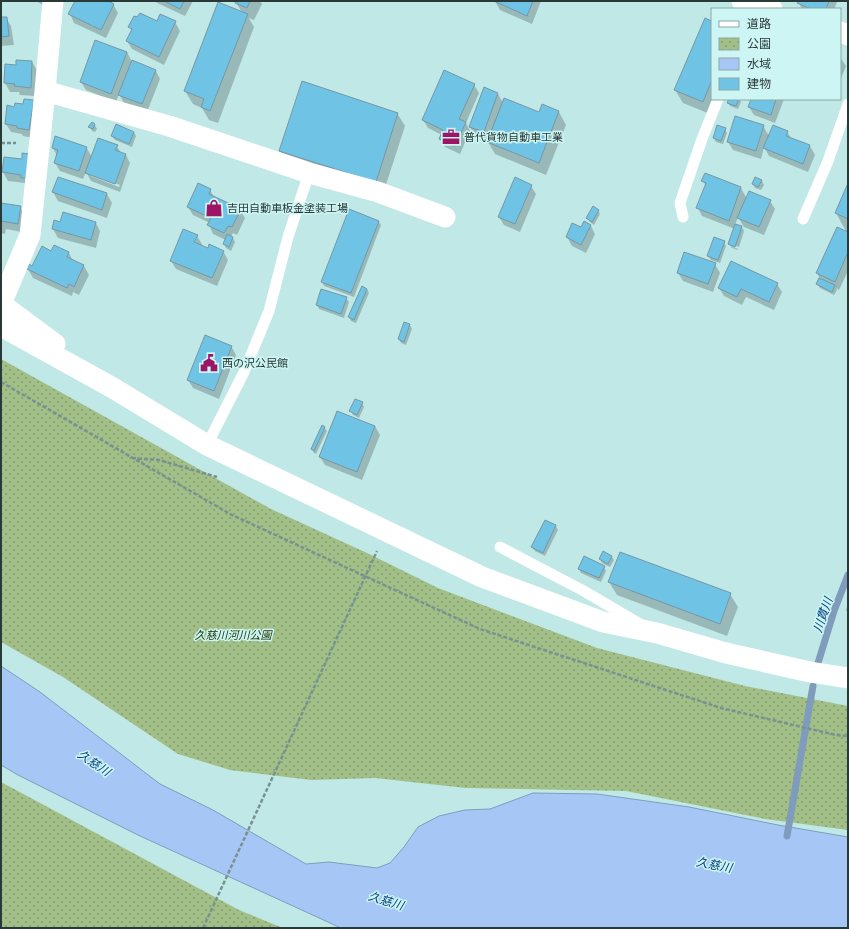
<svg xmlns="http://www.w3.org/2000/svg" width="849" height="929" font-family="'Playfair Display','Noto Sans JP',serif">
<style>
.park{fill:url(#park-dots)}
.water{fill:#a6c7f6;stroke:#809cbd}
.shadow{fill:#0003;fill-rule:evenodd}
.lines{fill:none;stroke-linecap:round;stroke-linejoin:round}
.stream{stroke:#809cbd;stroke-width:7}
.building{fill:#6fc4e5;stroke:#7697a5}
.path{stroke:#769291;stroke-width:2.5;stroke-dasharray:4 2;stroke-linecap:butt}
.lane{stroke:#fff;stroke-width:11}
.street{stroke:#fff;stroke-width:21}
.labels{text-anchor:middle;stroke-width:3;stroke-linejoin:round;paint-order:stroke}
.poi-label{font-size:11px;fill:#293938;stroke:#ccf5f3;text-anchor:start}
.park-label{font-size:11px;font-style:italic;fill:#1e3203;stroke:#ccf5f3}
.water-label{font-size:12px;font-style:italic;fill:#043c7e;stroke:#ccf5f3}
</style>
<defs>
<pattern id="park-dots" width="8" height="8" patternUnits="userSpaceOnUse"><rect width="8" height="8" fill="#a2bf87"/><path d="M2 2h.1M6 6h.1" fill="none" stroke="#849c6f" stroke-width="1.8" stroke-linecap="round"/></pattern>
</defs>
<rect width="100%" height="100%" fill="#c0e8e6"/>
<path class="park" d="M1,359L271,509L367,553L438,588L597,648L745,686L848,706V830L765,819L626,791L466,788L375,778L311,780L230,770L178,754L63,677L1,642Z
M1,782L239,910L283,928H1Z"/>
<path class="water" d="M1,666L40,692L160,784L213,810L306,864L329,862L377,868L390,863L404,847L418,827L439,816L465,810L490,809L533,793L597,794L689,807L778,825L848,837V928H341L138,835L18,775L1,765Z"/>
<path class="shadow" d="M36,1H44L43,5Z
M76,1H106L113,4L118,13L106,38L74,23L70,14Z
M153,1H193L185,16Z
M237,1H260L262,4L254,20L249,18L254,27L218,123L209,120L202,108L193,104L185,91L242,12L236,3Z
M495,1H541L532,24L500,10Z
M799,1H837V2L834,9H802L799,3Z
M1,18H6L11,26L14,45L1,46Z
M157,22H175L180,31L164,65L132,49L127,41L132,31L130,27Z
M712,22V99H716L710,114L683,103L675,90Z
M127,52L132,62L156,71L160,79L147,112L124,103L119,94L116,102L86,90L81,82Z
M840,57L846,66L840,81Z
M32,62L37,70L35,96L20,95L19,92H10L5,83L6,65L17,66Z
M474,85L479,93L466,123L470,131L460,154L445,147L440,139L442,135L428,128L423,120Z
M498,94L503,103L540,113L543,106L559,112L566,125L546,175L495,154L488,142V140L475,135L470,127Z
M730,99H739L741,102L738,109L730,106L728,103Z
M751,99H784L775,123L754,115L749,107L752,99Z
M33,101L34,138L23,136L22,134L11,132L6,124L15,108Z
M397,113L405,126L383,194L288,163L280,151Z
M92,123L95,125L97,129L95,132L92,131L90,127Z
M763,126L769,136L787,132L792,139L810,146L815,155L808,172L769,156L764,147L761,159L733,150L728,142Z
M725,129L727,133L723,144L716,142L714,138Z
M134,132L136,136L132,147L115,140L112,136Z
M117,146L121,153L126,155L130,163L120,192L91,181L86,172L83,179L60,171L55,163L57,156L53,148L86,147L92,157ZM91,174L120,185L119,187L91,176Z
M5,158L22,160L27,186L25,183L8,181L3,172Z
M58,178L107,194L112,203L107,218L58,201L53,192Z
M703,181L741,188L747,199L770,201L775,209L764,235L744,227L738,217L735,225L742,227L744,231L739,247L731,244V246L738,249V250L732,248L729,244L735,229L702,216L698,208L706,186Z
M762,181L764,185L761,190L755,188L753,184Z
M531,186L536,194L520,232L504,225L499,217Z
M848,186V271L839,290L836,288L837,290L834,295L820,288L817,284L820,279L817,273L847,233L836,213Z
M210,190L214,197L240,210L245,218L237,235L233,233L231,237L233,238L235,242L231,251L226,248L224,244L226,240L213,234L209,225L210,223L193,215L188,207Z
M1,204L20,207L25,216L22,232L6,229L5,234L1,233Z
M598,210L600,214L594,225L590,222L587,218Z
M378,221L381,225L354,297L324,286L322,282Z
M96,223L100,231L96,248L58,238L53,229Z
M591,226L595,234L586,253L572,246L567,237Z
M197,236L202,244L201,246L208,249L223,251L228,260L217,286L176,269L171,261Z
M724,242L726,246L720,263L711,260L708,256Z
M52,252L69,253L73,261L84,266L89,275L79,295L73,292L72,296L33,278L28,269Z
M715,264L720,273L713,292L683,281L678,273Z
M777,284L782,292L774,310L746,297L742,305L724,296L719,288Z
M367,289L369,293L356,323L351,321L349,317Z
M346,298L349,302L344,318L319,309L317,305Z
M405,323L410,325L412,329L406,345L401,343L399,339Z
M231,346L236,355L219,399L193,388L188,380Z
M362,403L364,407L359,418L353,415L351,411Z
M375,426L380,435L362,480L325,465L320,457Z
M324,427L327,431L316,454L314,453L312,449Z
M545,521L556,526L558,530L545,556L535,551L532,547Z
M611,556L614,560L610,567L602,563L600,559Z
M604,567L606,571L601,582L581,573L579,569Z
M609,582L730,594L738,607L727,636L617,595Z
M848,605V613L846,610Z"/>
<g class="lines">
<path class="stream" d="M818,663L834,611L848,575
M787,836L813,686"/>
</g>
<path class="building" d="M75,1H108L114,4L101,30L68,14Z
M164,1H184L180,9Z
M236,1H250L247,8L235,3Z
M494,1H533L527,16Z
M798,1H829L826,9H811L797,3Z
M218,2L248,14L210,111L201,107L204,99L184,91Z
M140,13L157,21L160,14L176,21L159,57L126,41L132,29L128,27L134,16L137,17Z
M1,17H7L9,36L1,37Z
M705,18L712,21V80L703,102L674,90Z
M95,40L127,52L111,94L80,82Z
M16,60L32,61L31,88L14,86L15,84L4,83L5,64L16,65Z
M132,60L156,70L142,104L118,95Z
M444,70L475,84L459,119L466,122L455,146L439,139L443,130L422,120Z
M302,81L398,113L376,182L279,151Z
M484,87L498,93L484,132L469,127Z
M504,98L539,112L542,104L559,111L539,163L487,142Z
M24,99L34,100L29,130L17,128V126L5,124L7,105L14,107L15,103L23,104Z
M729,99H739L736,106L727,103Z
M751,99H776L771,115L748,107Z
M735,116L764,125L756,151L727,142Z
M92,122L95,124L93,129L88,127Z
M116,124L134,132L129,144L111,136Z
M717,125L726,128L721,141L713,138Z
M773,125L788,131L786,136L810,145L803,164L763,148Z
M55,136L87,147L79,171L54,163L58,150L52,148Z
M98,138L118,145L115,150L126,154L115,184L85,173Z
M22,153L29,154L26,178H21V175L2,172L4,157L22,159Z
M705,173L741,187L729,221L696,208L706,183L701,181Z
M58,177L107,193L102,210L52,192Z
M515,177L532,185L515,224L498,217Z
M755,177L762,180L758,187L752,184Z
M198,183L211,189L209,194L241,209L232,227L228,226L224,233L207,225L211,218L187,207Z
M848,183V219L835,213Z
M749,191L771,200L759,227L737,218Z
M1,203L21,206L18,224L1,221V223Z
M593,206L599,210L592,222L586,218Z
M349,209L379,221L351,293L321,282Z
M63,212L96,222L91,240L52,229L54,220L60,222Z
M584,221L591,225L581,245L566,237L572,223L581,227Z
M735,224L742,226L735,247L728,244Z
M837,227L848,232V252L835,282L816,273Z
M183,229L198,235L194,242L208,248L209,244L224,251L212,278L170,261Z
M227,234L233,237L229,247L223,244Z
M714,237L725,241L718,260L707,256Z
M54,245L69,252L67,257L84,265L74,287L69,284L67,288L27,269L29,264L32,266L42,246L51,251Z
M684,252L716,263L708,284L677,273Z
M731,261L778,283L769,302L741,289L737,297L718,288Z
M819,278L835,285L832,292L816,284Z
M362,286L367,289L354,320L348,317Z
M321,289L347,297L341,314L316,305Z
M404,322L410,324L404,342L398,339Z
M205,335L232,346L214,391L187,380Z
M355,399L363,402L357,415L349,411Z
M337,411L375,426L357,472L319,457Z
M322,425L325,427L314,451L311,449Z
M545,520L556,525L543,553L531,547Z
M603,551L612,556L608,564L599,559Z
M620,552L731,593L720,624L608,582Z
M584,556L605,566L599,578L578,569Z"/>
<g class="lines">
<path class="path" d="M1,143H16
M1,382L232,515L480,629L721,708L836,735L848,736
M132,458L159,460L217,477
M203,928L377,551"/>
<path class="lane" d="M683,217L680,203L702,139L718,99
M803,219L828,161L848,104
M207,445L244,372L269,311L288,237L309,173
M500,547L582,590L640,624"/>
<path class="street" d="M53,1L45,91L30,235L1,304L55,344
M742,1L772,9
M840,32L848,35
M45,91L169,126L309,173L378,192L445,217
M1,326L113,388L207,445L482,577L603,622L657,633L726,653L810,672L848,678"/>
</g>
<defs>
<g id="office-bare" transform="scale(1.38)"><path d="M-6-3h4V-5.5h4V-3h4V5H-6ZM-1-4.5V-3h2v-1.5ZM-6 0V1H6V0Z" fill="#9d1564" stroke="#ccf5f3" stroke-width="2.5" paint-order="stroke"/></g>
<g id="shop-bare" transform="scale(1.38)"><path d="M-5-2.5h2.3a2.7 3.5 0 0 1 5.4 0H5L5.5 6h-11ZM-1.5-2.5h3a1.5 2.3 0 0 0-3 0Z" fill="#9d1564" stroke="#ccf5f3" stroke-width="2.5" paint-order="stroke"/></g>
<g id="civic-bare" transform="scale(1.38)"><path d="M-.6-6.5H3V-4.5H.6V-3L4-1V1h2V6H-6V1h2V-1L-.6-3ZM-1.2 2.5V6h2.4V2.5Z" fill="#9d1564" stroke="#ccf5f3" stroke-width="2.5" paint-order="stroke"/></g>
</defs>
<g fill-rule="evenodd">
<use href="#office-bare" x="451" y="137"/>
<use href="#shop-bare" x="214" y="208"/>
<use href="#civic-bare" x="209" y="363"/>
</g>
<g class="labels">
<g class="poi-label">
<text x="464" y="141">普代貨物自動車工業</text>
<text x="227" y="212">吉田自動車板金塗装工場</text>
<text x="222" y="367">西の沢公民館</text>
</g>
<g class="park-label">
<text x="233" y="639">久慈川河川公園</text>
</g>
<g class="water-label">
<text transform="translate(823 615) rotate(-71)" y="4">川貫川</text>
<text transform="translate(94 763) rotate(34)" y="4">久慈川</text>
<text transform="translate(714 865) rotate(11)" y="4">久慈川</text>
<text transform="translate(386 901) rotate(17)" y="4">久慈川</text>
</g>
</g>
<rect width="849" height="929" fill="none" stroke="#293938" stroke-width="4"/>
<rect x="711" y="8" width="130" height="92" fill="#ccf5f3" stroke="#8baaa8"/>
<rect x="719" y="21" width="20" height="6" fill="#ffffff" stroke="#8baaa8"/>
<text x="747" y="28" font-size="12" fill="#293938">道路</text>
<rect x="719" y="38" width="20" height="12" fill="url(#park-dots)" stroke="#8baaa8"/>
<text x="747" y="48" font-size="12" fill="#293938">公園</text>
<rect x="719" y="58" width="20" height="12" fill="#a6c7f6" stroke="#8baaa8"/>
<text x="747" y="68" font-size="12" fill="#293938">水域</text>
<rect x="719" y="78" width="20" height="12" fill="#6fc4e5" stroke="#8baaa8"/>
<text x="747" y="88" font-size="12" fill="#293938">建物</text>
</svg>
